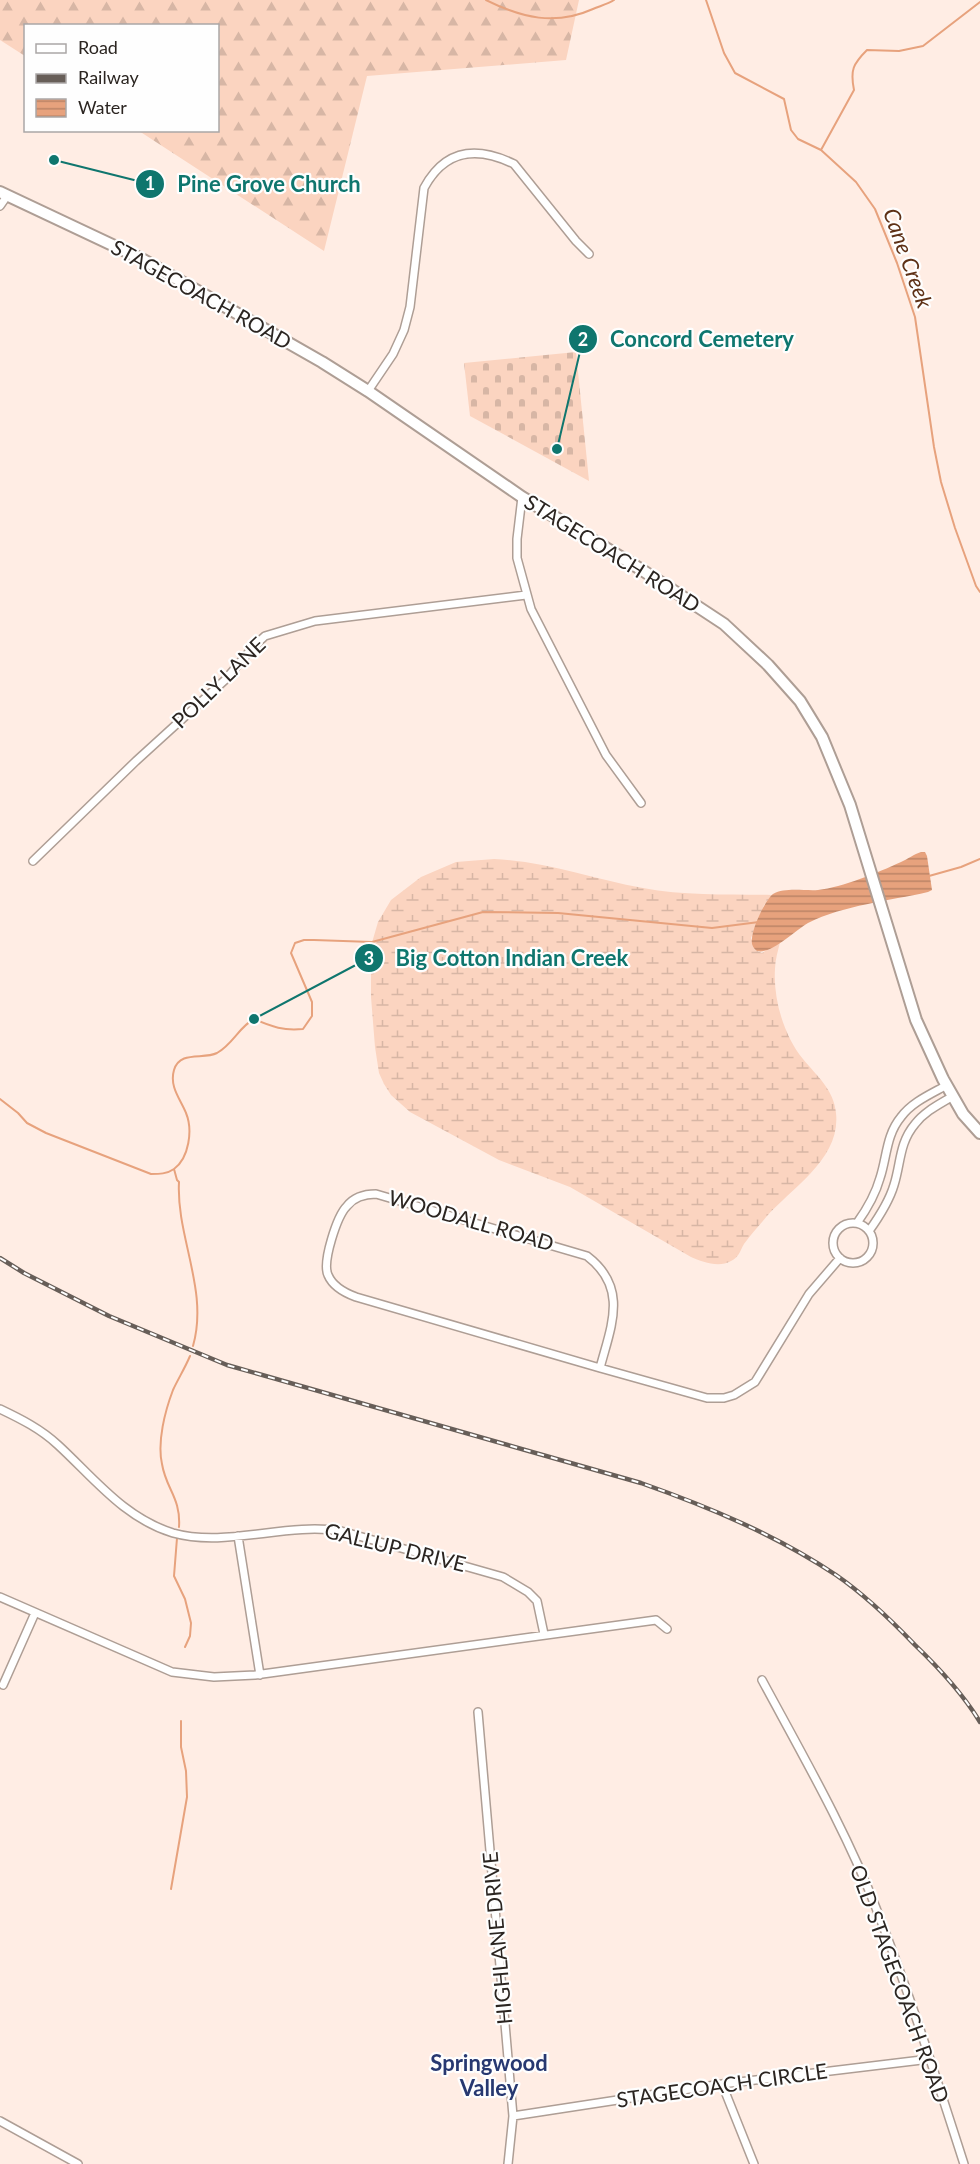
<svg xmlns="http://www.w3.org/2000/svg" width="980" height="2164" font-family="Lato,sans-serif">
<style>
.forest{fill:url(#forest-firs)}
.wetland{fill:url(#wetland-marsh)}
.cemetery{fill:url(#cemetery-stones)}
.water{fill:url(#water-rules)}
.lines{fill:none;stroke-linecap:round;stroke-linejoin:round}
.stream{stroke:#e7a27d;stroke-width:2}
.street-casing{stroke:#ae9e95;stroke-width:10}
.secondary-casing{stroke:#ae9e95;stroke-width:14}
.street{stroke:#fff;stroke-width:7}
.secondary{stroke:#fff;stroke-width:10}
.rail-casing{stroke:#675e58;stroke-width:4.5}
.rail{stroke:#fefefe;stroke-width:2;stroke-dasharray:7;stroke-linecap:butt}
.labels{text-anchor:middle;stroke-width:4.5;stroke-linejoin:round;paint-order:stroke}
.street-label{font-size:21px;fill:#2b2521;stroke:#fefefe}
.water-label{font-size:22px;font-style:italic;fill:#5e3116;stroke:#fefefe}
.neighbourhood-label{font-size:22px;font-weight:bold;fill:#273870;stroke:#fefefe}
.leader{fill:none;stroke:#0f766e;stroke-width:2}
.callout-dot{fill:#0f766e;stroke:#fefefe;stroke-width:2}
.mark-label{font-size:18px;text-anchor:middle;font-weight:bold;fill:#fff}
.callout-label{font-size:22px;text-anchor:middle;font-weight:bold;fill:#0f766e;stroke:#fefefe;stroke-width:4.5;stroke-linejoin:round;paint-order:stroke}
</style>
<defs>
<pattern id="forest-firs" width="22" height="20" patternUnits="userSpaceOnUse" patternTransform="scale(1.5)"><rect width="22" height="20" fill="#fbd4c0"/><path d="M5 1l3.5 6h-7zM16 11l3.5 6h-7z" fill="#d7b6a5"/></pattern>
<pattern id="wetland-marsh" width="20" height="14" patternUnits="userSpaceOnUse" patternTransform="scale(1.5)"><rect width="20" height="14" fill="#fbd4c0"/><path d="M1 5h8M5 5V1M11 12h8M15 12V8" fill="none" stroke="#d7b6a5"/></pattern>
<pattern id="cemetery-stones" width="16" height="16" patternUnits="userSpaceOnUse" patternTransform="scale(1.5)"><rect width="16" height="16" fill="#fbd4c0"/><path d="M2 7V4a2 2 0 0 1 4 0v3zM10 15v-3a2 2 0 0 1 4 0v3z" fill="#d7b6a5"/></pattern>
<pattern id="water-rules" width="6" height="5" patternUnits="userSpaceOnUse" patternTransform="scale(1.5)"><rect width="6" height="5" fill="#e7a27d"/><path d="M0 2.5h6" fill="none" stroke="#bb8466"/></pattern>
</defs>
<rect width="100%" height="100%" fill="#ffede4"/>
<path class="forest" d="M0,0H579L566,60L367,76L324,251L139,131L218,130V26H26L25,56L0,40Z"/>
<path class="wetland" d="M494,859C545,861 593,879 643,888C685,896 729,894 772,895L764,905L751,938L757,951L762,953L780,942C778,951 775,960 775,969C773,999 784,1036 803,1059C817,1076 834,1090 836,1113C841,1158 793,1187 767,1216C760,1225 751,1234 744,1244C740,1251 739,1257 731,1261C719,1268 702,1262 691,1257L570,1187L499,1160L410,1112L391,1095L384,1084L379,1073L375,1047L371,997V946L378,922L391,900L421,877L456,862Z"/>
<path class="cemetery" d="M576,352L589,481L470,416L464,363Z"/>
<path class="water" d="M921,852H925L927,856L932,890L928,892C889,901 844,905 808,923C794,931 771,955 757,951C753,948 751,944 752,939C752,929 765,900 773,894C785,887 804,891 818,890C843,887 877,873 901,862C908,859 914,854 921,852Z"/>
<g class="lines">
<path class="stream" d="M486,0C522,18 555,26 593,9C600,6 608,4 614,0
M706,0L724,53L735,73L784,99L791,130L798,139L821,150L856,182L875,209L897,263L915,317L934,447L941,482L955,528L976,586L980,592
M821,150L854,90C850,70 853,64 867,50L899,51L923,46L980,2
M929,876L961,867L980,859
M0,1099L18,1113L27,1123L46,1133L151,1174C159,1174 167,1174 174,1169C189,1158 193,1130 186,1113C181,1100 169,1087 174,1070C180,1050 203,1060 217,1053C233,1044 239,1027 254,1019C272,1027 284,1031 303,1029L312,1016V1002L291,953L295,943L304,940H314L372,942L483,912L558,913L712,928L759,922
M174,1169L177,1180L179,1182C176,1237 209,1290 193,1346
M179,1527C181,1498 166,1489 162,1464C157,1442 165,1411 173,1390C178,1379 185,1368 190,1356
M177,1538L174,1576L185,1599L191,1623L190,1636L185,1647
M171,1889L187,1797L186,1771L181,1747V1721"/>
<g class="street-casing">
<path id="street" d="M0,206L7,196
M368,391L393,354L404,330L410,307L424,188C445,149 477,146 514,164L576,241L589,254
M522,497L517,539V558L531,609L606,755L641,803
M33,861L136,761L225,680L254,646L265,636L315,621L526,595
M857,1223C867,1209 875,1196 880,1178C887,1157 886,1135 901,1117C912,1102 931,1094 947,1085
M833 1243a20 20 0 1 1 40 0a20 20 0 1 1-40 0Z
M869,1231C879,1217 889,1202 894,1185C901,1163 899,1143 915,1124C925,1111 940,1104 953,1096
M600,1368L356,1297C345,1293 333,1287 328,1275C322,1262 337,1216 347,1206C354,1197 365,1194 376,1194L587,1256C629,1288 611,1326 600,1368L707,1398H724L734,1395L755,1382L809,1294L840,1258
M0,1409C21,1419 41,1429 58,1445C94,1478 124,1518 173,1533C227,1548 285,1522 341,1531L503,1577L528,1592L537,1601L544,1634
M238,1536L260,1675
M0,1597L172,1672L214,1677L255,1675L656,1620L667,1629
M762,1680C803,1756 847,1832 878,1913C910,1995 937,2080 964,2164
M3,1685L35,1613
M478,1712L513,2116L508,2164
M722,2084L754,2164
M513,2116L722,2084L930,2059
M0,2121L78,2164"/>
</g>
<g class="secondary-casing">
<path id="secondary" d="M0,192L140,258L322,362L368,391L522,497L642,570L724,624L768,665L800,701L822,737L850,805L916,1020L943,1079L963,1114L980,1133"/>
</g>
<use href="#street" class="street"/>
<use href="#secondary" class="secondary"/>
<g class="rail-casing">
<path id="rail" d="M0,1258L24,1273L109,1316L227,1365L641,1483C709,1507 776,1535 836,1575C865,1595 891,1620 915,1645C939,1668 963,1694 980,1722"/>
</g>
<use href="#rail" class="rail"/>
</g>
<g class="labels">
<g class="street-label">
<text transform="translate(201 295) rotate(29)" y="7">STAGECOACH ROAD</text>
<text transform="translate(612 554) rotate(32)" y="7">STAGECOACH ROAD</text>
<text transform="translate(219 683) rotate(-44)" y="7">POLLY LANE</text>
<text transform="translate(471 1221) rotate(16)" y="7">WOODALL ROAD</text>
<text transform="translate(395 1548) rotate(14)" y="7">GALLUP DRIVE</text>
<text transform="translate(498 1938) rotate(-95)" y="7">HIGHLANE DRIVE</text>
<text transform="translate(899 1984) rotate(70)" y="7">OLD STAGECOACH ROAD</text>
<text transform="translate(722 2086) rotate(-8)" y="7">STAGECOACH CIRCLE</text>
</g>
<g class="water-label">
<text transform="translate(908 258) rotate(70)" y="8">Cane Creek</text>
</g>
<g class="neighbourhood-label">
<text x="489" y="2071">Springwood<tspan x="489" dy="25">Valley</tspan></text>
</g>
</g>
<path class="leader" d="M54 160L150 184M557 449L583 339M254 1019L369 958"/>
<g class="callout-dot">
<circle cx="54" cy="160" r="6"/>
<circle cx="557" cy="449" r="6"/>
<circle cx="254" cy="1019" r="6"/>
<circle cx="150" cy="184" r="15"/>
<circle cx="583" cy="339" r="15"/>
<circle cx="369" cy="958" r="15"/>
</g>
<g class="mark-label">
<text x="150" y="190">1</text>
<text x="583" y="346">2</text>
<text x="369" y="965">3</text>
</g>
<g class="callout-label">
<text x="269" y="192">Pine Grove Church</text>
<text x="702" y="347">Concord Cemetery</text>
<text x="512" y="966">Big Cotton Indian Creek</text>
</g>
<rect x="24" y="24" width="195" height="108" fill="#fefefe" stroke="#aaa7a6" stroke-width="1.5"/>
<rect x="36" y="44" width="30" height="9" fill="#ffffff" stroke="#aaa7a6" stroke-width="1.5"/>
<text x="78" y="54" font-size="18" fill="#2b2521">Road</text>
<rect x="36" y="74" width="30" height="9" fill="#675e58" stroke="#aaa7a6" stroke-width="1.5"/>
<text x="78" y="84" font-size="18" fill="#2b2521">Railway</text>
<rect x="36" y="99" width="30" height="18" fill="url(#water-rules)" stroke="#aaa7a6" stroke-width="1.5"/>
<text x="78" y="114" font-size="18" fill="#2b2521">Water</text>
</svg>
